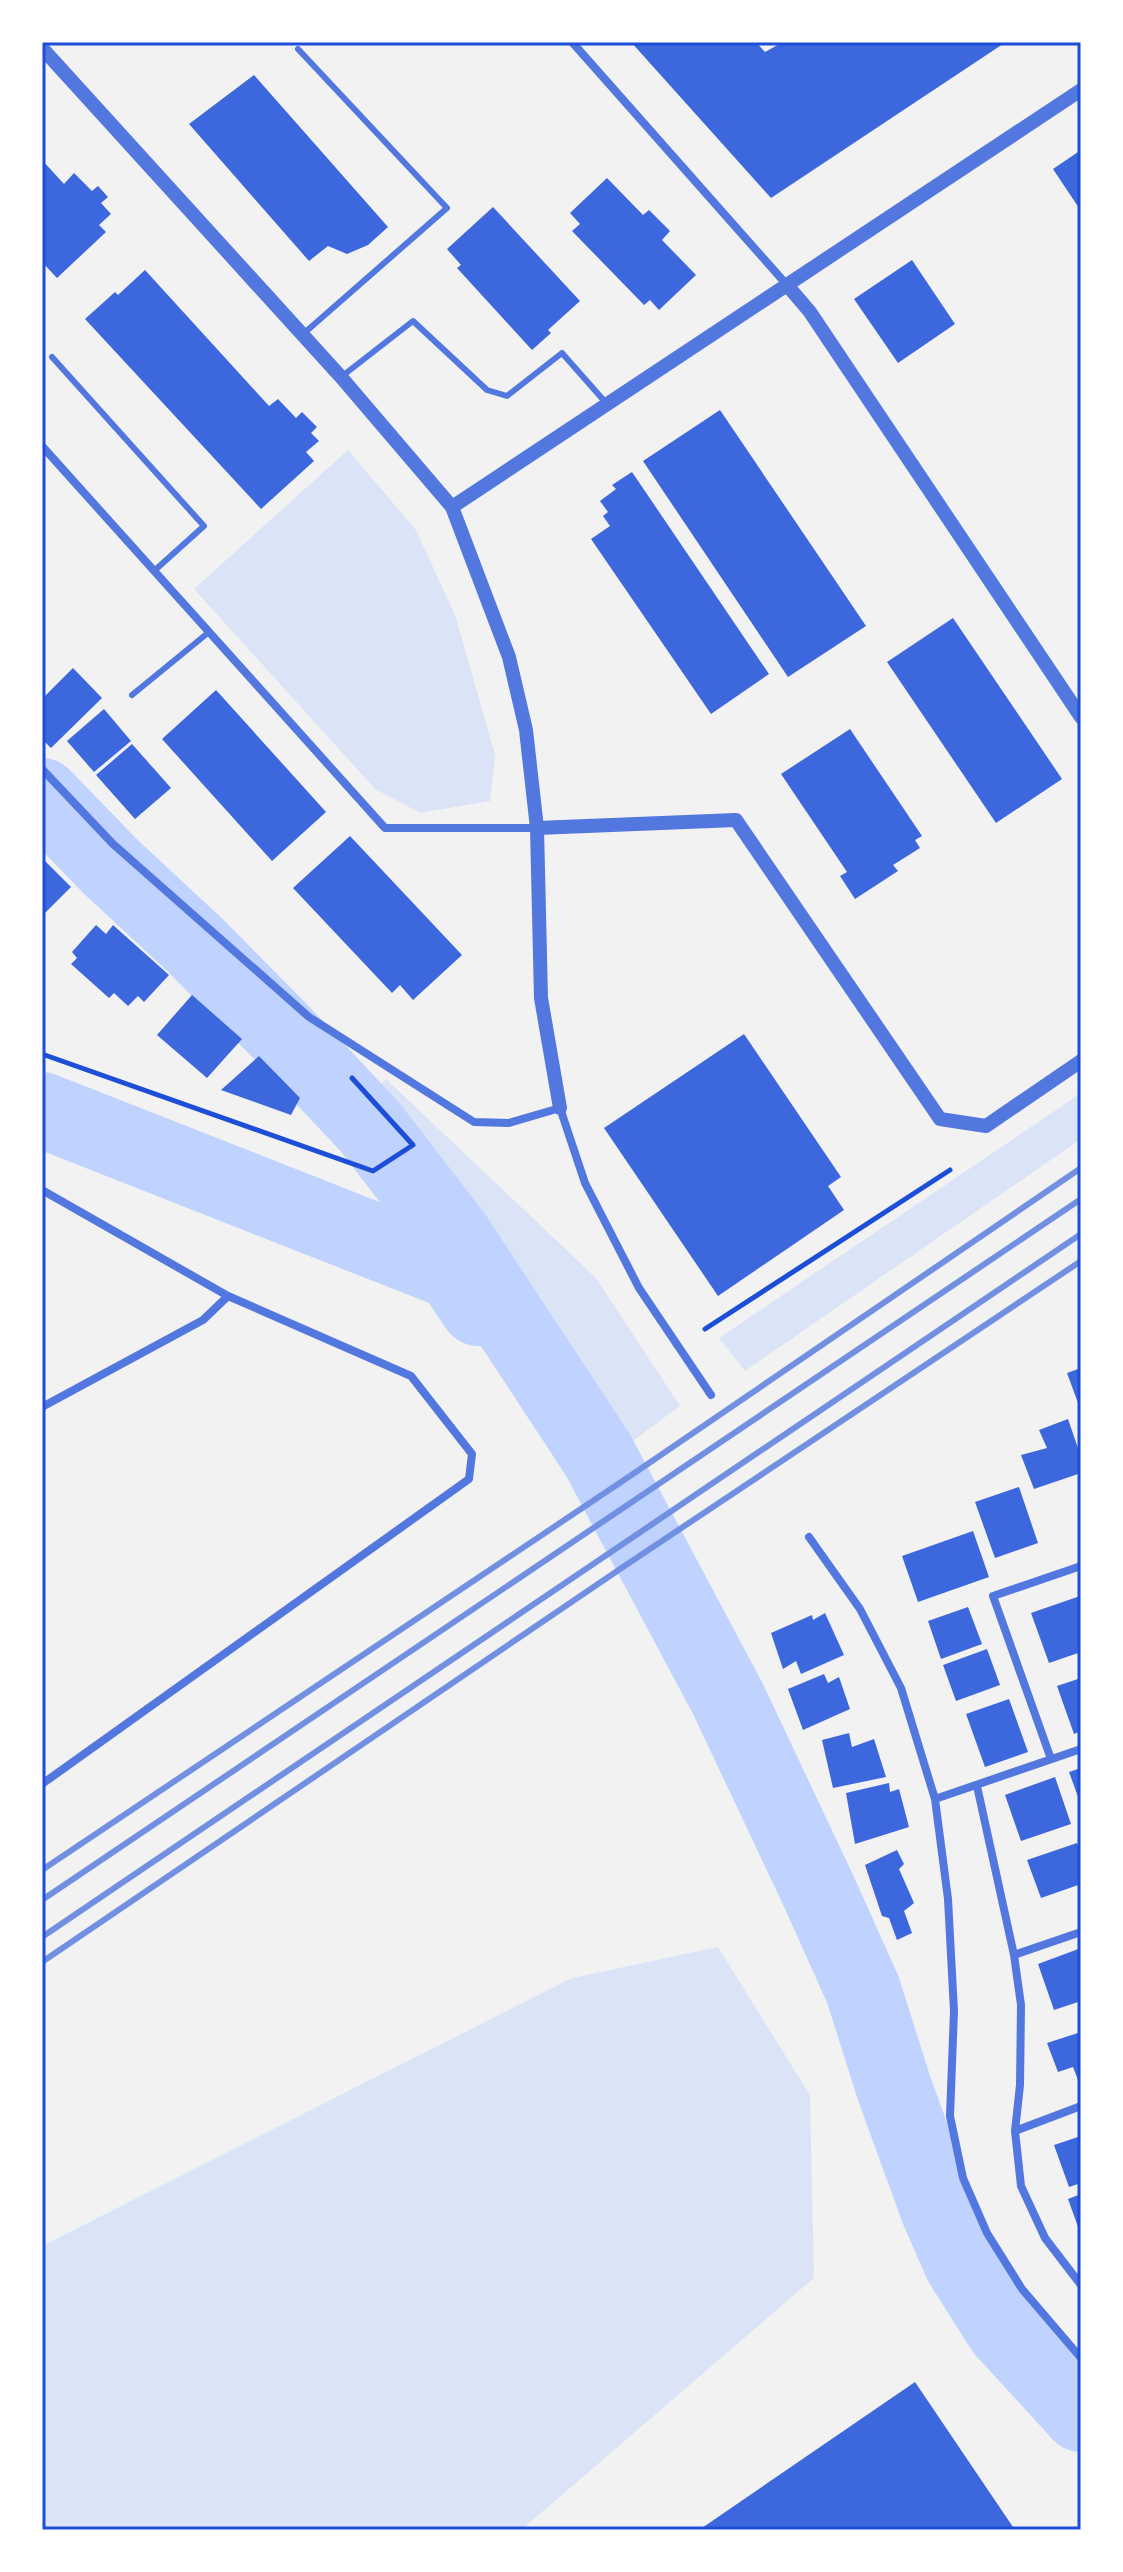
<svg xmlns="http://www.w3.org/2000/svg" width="1123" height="2572" font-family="'Times New Roman',serif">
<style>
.green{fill:#dbe4f7}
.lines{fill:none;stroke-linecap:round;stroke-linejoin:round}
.river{stroke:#bfd3fe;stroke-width:76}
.building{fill:#3d67dc}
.path{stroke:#1d4ed8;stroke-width:5}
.service{stroke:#5277de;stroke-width:6}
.minor{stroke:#5277de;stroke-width:8}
.tertiary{stroke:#5277de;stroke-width:14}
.rail{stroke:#7290e2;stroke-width:6}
.neatline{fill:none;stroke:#1d4ed8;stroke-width:3}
</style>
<rect width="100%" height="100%" fill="#f2f2f2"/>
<path class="green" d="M348,450L416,530L455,615L495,755L490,801L420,813L375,789L194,589Z
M386,1079L596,1278L680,1406L630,1443L434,1154L376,1088Z
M1081,1093V1139L745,1371L719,1338Z
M718,1947L810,2095L814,2278L521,2530H42V2246L572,1978Z"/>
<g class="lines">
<path class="river" d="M42,796L111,867L196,946L278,1029L370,1127L454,1236L598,1455L728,1699L820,1894L863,1990L894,2088L938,2209L962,2264L1004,2330L1081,2414
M42,1110L454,1272L478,1308"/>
</g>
<path class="building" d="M631,42H756L765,52L783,42H1006L771,198Z
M254,75L388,227L368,245L347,254L328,246L309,261L189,124Z
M1081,150V211L1053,169Z
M42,160L64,184L74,173L92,191L98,186L108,197L101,203L111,214L99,225L106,232L57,278L42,262Z
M607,178L643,215L649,210L670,231L662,240L696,275L659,310L650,300L644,305L572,231L580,224L570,213Z
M493,207L580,301L548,330L551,333L532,350L457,268L461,265L447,249Z
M912,260L955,324L898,363L854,299Z
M145,270L269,406L278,399L296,418L302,412L317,427L311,433L319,441L306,452L314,461L261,509L85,319L115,292L118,295Z
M720,410L866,626L788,677L643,461Z
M632,472L769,674L711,714L591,539L610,526L603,516L608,512L600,501L616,489L612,485Z
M953,618L1062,779L996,823L887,662Z
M73,668L102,698L51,748L42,739V699Z
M216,690L326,812L272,861L162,739Z
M104,709L131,741L94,772L67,741Z
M850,729L922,836L915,840L920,848L893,865L898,871L855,899L840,876L847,872L781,774Z
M132,744L171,788L135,819L96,775Z
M350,836L462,955L413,1000L400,985L392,993L293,888Z
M42,858L71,887L42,916Z
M96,925L106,934L113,925L169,975L144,1002L138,996L128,1006L114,993L109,998L71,964L77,958L72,952Z
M192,995L242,1039L207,1078L157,1035Z
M744,1034L841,1177L828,1186L844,1210L718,1296L604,1128Z
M259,1056L300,1098L291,1115L221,1090Z
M1081,1368V1411L1067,1373Z
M1068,1419L1081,1457V1473L1034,1489L1021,1455L1047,1448L1039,1430Z
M1019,1487L1038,1543L995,1558L975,1502Z
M973,1531L989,1577L918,1602L902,1556Z
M1080,1596L1081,1652L1049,1663L1031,1613Z
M968,1607L982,1644L941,1659L928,1621Z
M825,1613L844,1655L801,1674L796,1661L783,1669L771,1633L812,1615L813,1620Z
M987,1649L1000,1685L956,1701L943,1665Z
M824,1674L828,1683L839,1677L850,1709L803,1730L788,1689Z
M1081,1678V1731L1074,1734L1057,1686Z
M1009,1699L1028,1752L985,1767L966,1714Z
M849,1733L852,1747L874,1739L886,1777L833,1788L822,1740Z
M1081,1768V1805L1069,1772Z
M1055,1777L1071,1824L1021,1841L1005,1795Z
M889,1783L890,1792L899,1789L909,1827L855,1844L846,1793Z
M1077,1843L1081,1853V1884L1041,1898L1027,1860Z
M897,1850L904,1864L899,1869L914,1903L904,1911L912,1933L897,1940L889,1918L882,1916L865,1865Z
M1081,1948V2001L1054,2010L1038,1964Z
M1081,2032V2079L1078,2080L1073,2067L1058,2072L1047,2043Z
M1081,2136V2183L1069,2187L1054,2145Z
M1081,2194V2235L1068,2199Z
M915,2382L1015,2530H699Z"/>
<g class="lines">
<path class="path" d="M42,1054L373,1171L413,1145L352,1078
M705,1329L950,1170"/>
<path class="service" d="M298,49L447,208L302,335
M52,357L204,526L154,571
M341,377L413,321L487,390L507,396L562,353L607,404
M132,695L209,632"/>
<path class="minor" d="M572,42L787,285
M42,446L385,828H537
M42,769L113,844L309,1017L474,1122L509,1123L560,1108L585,1183L639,1288L711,1395
M42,1190L228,1296L411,1376L472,1454L469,1479L42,1784
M42,1407L203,1320L228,1296
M809,1537L860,1609L901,1688L935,1799L948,1899L954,2011L950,2116L963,2178L987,2233L1022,2289L1081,2358
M1051,1759L993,1596L1081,1566
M977,1786L1014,1955L1021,2005L1020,2085L1015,2131L1021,2186L1045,2238L1081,2285
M935,1799L1081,1749
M1014,1955L1081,1932
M1015,2131L1081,2106"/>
<path class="tertiary" d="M42,48L341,377L452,507L509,657L526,730L537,828L541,998L560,1108
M787,285L810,312L1081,717
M452,507L1081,90
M537,828L736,820L940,1119L986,1126L1081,1061"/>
<path class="rail" d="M42,1870L633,1474L1081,1168
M42,1900L1081,1199
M42,1937L1081,1234
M42,1962L626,1565L1081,1261"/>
</g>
<rect width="1123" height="2572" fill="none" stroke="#ffffff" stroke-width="88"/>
<rect x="44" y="44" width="1035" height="2484" class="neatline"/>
</svg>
